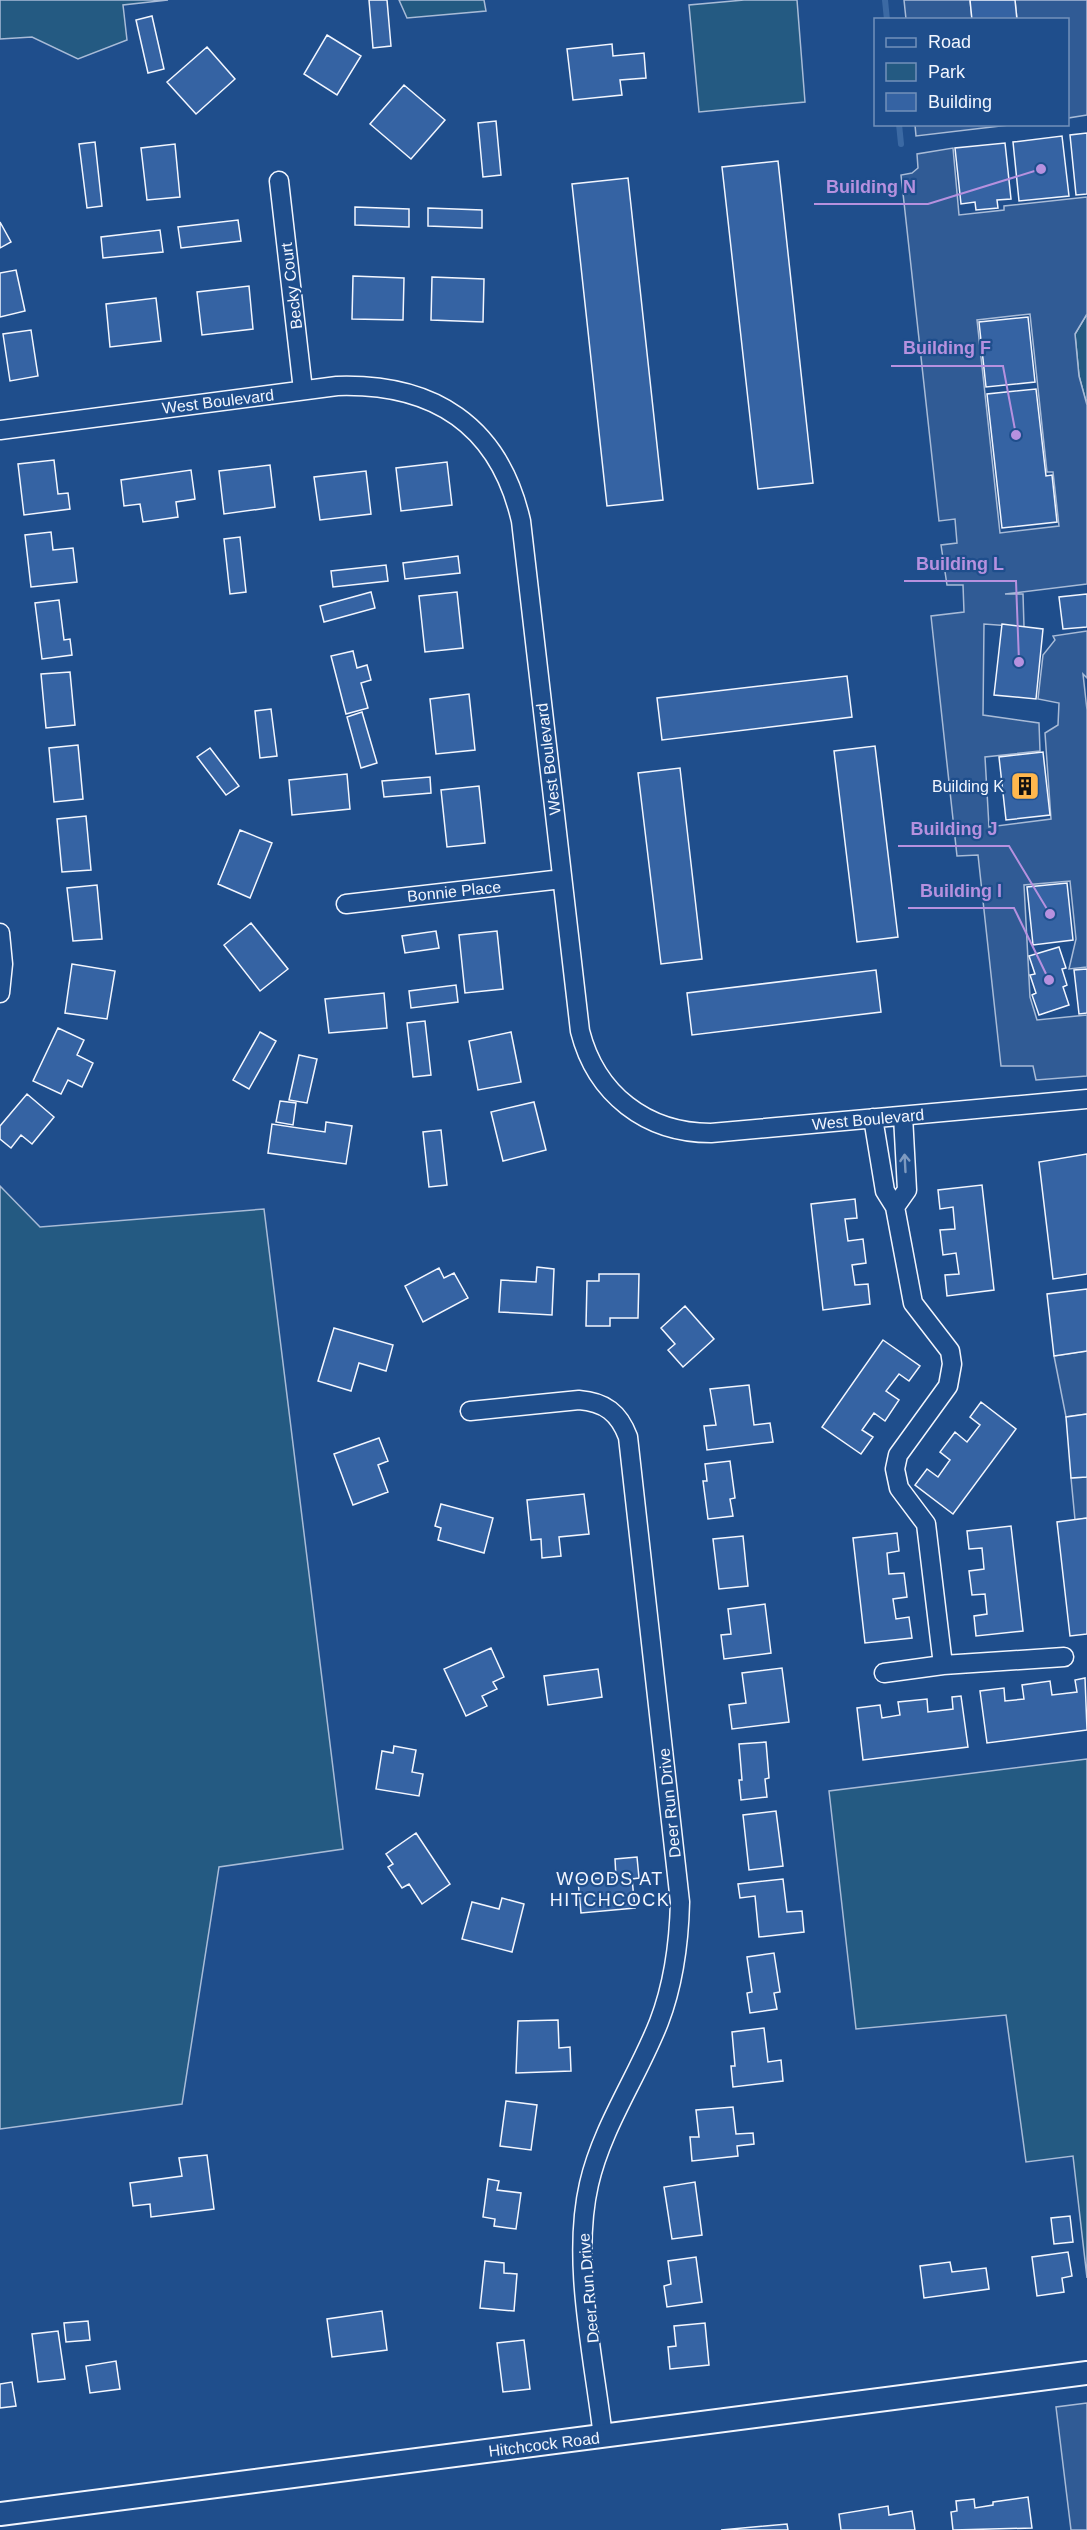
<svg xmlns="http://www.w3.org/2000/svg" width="1087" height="2530" font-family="Arial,sans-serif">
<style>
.green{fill:#245a82;stroke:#a8bbd7;stroke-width:1.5}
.parking{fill:#305b95;stroke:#a8bbd7;stroke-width:1.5;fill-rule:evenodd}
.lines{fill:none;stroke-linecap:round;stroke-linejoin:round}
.stream{stroke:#3b69a3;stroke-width:6}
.building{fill:#3563a3;stroke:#f2f6ff;stroke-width:1.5}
.minor-casing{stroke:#f2f6ff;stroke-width:21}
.tertiary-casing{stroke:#f2f6ff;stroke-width:26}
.minor{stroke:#1f4e8c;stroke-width:18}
.tertiary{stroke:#1f4e8c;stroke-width:22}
.oneway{stroke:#7e9ac0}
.labels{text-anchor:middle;stroke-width:4.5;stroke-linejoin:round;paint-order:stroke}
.street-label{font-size:16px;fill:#f2f6ff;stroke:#1f4e8c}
.poi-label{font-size:16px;fill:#f2f6ff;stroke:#1f4e8c;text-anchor:end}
.neighbourhood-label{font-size:18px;letter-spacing:1.5px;fill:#f2f6ff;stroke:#1f4e8c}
.leader{fill:none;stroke:#b691df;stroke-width:2}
.callout-dot{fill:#b691df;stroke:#1f4e8c;stroke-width:2}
.callout-label{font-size:18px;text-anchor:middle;font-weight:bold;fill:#b691df;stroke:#1f4e8c;stroke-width:4.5;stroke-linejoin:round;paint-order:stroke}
</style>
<rect width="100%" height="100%" fill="#1f4e8c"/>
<path class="green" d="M0,0H168L123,5L127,40L78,59L32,37L0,39Z
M399,0H484L486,11L407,18Z
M744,0H797L805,102L699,112L689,5Z
M1087,314V405L1079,376L1075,334Z
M0,1186L40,1227L264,1209L343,1849L219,1867L182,2104L0,2129Z
M1087,1759V2278L1073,2156L1026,2162L1006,2015L856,2029L829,1791Z"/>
<path class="parking" d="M904,0H970L972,19H906Z
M1015,0H1087V115L1068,118V20L1017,19Z
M915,125V124L1009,125L916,136Z
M953,148L959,215L1004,210V206L1087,197V314L1075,334L1079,376L1087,405V584L1005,594H1023L1024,627L984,624L983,715L1039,723L1040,751L985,757L989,827L1051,819L1045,733L1058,725L1059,703L1038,699L1043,655L1055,640L1053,636L1087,631V678L1083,674L1087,710V967L1069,969L1076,939L1070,881L1024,885L1030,997L1037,1020L1087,1015V1076L1036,1080L1033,1066H1001L978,855L957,856L931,616L964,612L963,585H947L941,545L957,543L955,519L939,521L901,175L912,173L918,168L917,154ZM1030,314L1047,472H1053L1059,526L1000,533L977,320Z
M1087,1351V1414L1066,1417L1054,1356Z
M1087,1477V1518L1075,1520L1071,1478Z
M1087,2403V2530H1071L1056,2407Z"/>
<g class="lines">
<path class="stream" d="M885,0L887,20
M899,124L901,144"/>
</g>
<path class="building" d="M369,0H387L391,46L373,48Z
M970,0H1015L1017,20H972Z
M152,16L164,69L148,73L136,20Z
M327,35L361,56L337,95L304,74Z
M612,44L613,56L644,53L646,78L620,80L622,95L573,100L567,49Z
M207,47L235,79L196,114L167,82Z
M404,85L445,120L411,159L370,124Z
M496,121L501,175L483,177L478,123Z
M1087,133V194L1076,195L1070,135Z
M1062,136L1069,196L1019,201L1013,142Z
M95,142L102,206L87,208L79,144Z
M1005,143L1011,199L997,200L998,208L976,210L975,202L961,204L955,148Z
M175,144L180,197L147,200L141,148Z
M778,161L813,483L758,489L722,167Z
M628,178L663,500L607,506L572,184Z
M355,207L409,209V227L355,225Z
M428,208L482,210V228L428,226Z
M238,220L241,241L181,248L178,227Z
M0,222L11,242L0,248Z
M160,230L163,252L103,258L101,237Z
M16,270L25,311L0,317V273Z
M353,276L404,278L403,320L352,319Z
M432,277L484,279L483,322L431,320Z
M249,286L253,329L202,335L197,292Z
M156,298L161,341L110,347L106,304Z
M1028,317L1035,382L986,387L979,322Z
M31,330L38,376L10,381L3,334Z
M1036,389L1046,476L1052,475L1057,522L1002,528L987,394Z
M54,460L58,494L68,493L70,509L24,515L18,464Z
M447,462L452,505L401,511L396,468Z
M270,465L275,507L224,514L219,471Z
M191,470L195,499L176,502L178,517L143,522L140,504L124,506L121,480Z
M366,471L371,514L320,520L314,477Z
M51,532L53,550L73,548L77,582L31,587L25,535Z
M240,537L246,592L230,594L224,539Z
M458,556L460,573L405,579L403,563Z
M386,565L388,581L333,587L331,571Z
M371,592L375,608L324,622L320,606Z
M457,592L463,648L425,652L419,596Z
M1087,594V627L1063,629L1059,597Z
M59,600L64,640L70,639L72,655L42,659L35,603Z
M1002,624L1043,629L1036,699L994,695Z
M353,651L357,668L367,665L371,680L361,683L368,708L346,714L331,656Z
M70,672L75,725L46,728L41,674Z
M847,676L852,717L662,740L657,698Z
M469,694L475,750L436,754L430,699Z
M271,709L277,756L260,758L255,711Z
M362,712L377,763L361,768L347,717Z
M78,745L83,799L54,802L49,748Z
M875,746L898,937L857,942L834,751Z
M210,748L239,786L226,795L197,757Z
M1043,752L1050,815L1006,820L999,757Z
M680,768L702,959L661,964L638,773Z
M347,774L350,809L292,815L289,780Z
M430,777L431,793L384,797L382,781Z
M479,786L485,843L447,847L441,790Z
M86,816L91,870L62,872L57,819Z
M240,830L272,843L250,898L218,884Z
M1067,883L1073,940L1033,945L1027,887Z
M97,885L102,939L73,941L67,888Z
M251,923L288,969L260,991L224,945Z
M436,931L439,948L405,953L402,936Z
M497,931L503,989L465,993L459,935Z
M1059,947L1066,968L1062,969L1067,985L1063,987L1069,1005L1039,1015L1032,995L1036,993L1030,975L1035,974L1029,956Z
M72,964L115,971L107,1019L65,1013Z
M1087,969V1013L1079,1014L1074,970Z
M876,970L881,1012L692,1035L687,993Z
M456,985L458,1002L411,1008L409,991Z
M384,993L387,1028L329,1033L325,999Z
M425,1021L431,1075L413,1077L407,1023Z
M58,1028L84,1040L77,1055L93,1063L82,1087L68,1080L61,1094L33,1081Z
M260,1032L276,1041L249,1089L233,1080Z
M511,1032L521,1082L478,1090L469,1041Z
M299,1055L317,1059L307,1103L289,1100Z
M27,1094L54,1117L32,1144L21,1135L11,1148L0,1139V1126Z
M280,1101L296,1103L293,1125L276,1122Z
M534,1102L546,1150L503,1161L491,1112Z
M326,1122L352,1126L346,1164L268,1153L272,1124L325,1132Z
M441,1130L447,1185L429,1187L423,1132Z
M1087,1154V1274L1053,1279L1039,1162Z
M982,1185L994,1290L947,1296L945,1275L959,1274L956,1253L943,1255L940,1230L955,1229L953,1207L940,1209L938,1190Z
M855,1199L857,1218L845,1219L848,1241L863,1239L866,1263L852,1265L855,1285L868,1284L870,1304L823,1310L811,1204Z
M537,1267L554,1269L552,1315L499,1312L501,1280L536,1282Z
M439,1268L444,1278L454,1273L468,1298L423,1322L405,1286Z
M599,1274H639L638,1318H610V1326H586L587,1281H599Z
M1087,1289V1351L1054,1356L1047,1294Z
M685,1306L714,1339L683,1367L668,1350L675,1344L661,1328Z
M334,1328L393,1345L386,1371L359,1363L351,1391L318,1381Z
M883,1340L920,1366L909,1381L899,1374L886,1391L899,1400L885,1421L874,1413L862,1430L873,1437L861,1454L822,1427Z
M749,1385L754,1425L770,1423L773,1442L707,1450L704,1426L716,1425L710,1389Z
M981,1402L1016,1429L953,1514L915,1485L927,1469L938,1477L950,1460L940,1452L955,1432L967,1442L980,1425L970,1417Z
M1087,1414V1477L1071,1478L1066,1417Z
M379,1438L388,1461L378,1465L388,1492L353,1505L334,1454Z
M730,1461L735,1498L730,1499L733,1516L708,1519L703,1481H707L705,1464Z
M584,1494L589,1534L559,1537L561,1556L542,1558L541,1539L531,1540L527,1500Z
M441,1504L493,1518L484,1553L438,1540L441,1528L435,1526Z
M1087,1518V1634L1070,1636L1057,1522Z
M1011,1526L1023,1631L976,1636L974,1616L987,1614L985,1594L972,1595L969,1571L984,1569L982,1548L969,1549L967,1531Z
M897,1533L899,1551L887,1553L889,1574L904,1573L907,1597L893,1599L896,1619L909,1617L912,1638L865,1643L853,1538Z
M743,1536L748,1586L719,1589L713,1539Z
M765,1604L771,1653L724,1659L721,1635L731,1634L728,1609Z
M491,1648L504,1677L493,1682L497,1689L482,1696L487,1706L466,1716L444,1669Z
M782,1668L789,1722L732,1729L729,1705L746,1703L742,1673Z
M598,1669L602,1697L548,1705L544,1676Z
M1085,1678L1087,1730L987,1743L980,1691L1004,1688L1005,1701L1024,1699L1022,1685L1050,1681L1052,1695L1077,1692L1075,1680Z
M961,1696L968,1747L863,1760L857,1708L880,1705L882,1718L900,1715L898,1702L927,1699L928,1712L953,1709L952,1697Z
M766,1742L769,1778L765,1779L767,1797L741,1800L739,1780H742L739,1744Z
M394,1746L416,1750L412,1772L423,1774L419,1796L376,1789L382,1751L393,1753Z
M776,1811L783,1866L749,1870L743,1815Z
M416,1833L450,1884L422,1904L409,1884L402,1888L388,1867L393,1864L386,1854Z
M637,1857L639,1878L632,1879L635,1908L581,1913L578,1880L616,1877L615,1859Z
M783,1879L787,1912L802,1911L804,1932L759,1937L755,1896L740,1898L738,1884Z
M502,1898L524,1904L512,1952L462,1939L472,1902L499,1909Z
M774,1953L780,1992L774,1993L777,2009L750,2013L747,1993L752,1992L747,1957Z
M558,2020L559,2048L570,2047L571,2071L516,2073L518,2021Z
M764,2028L768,2062L781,2060L783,2081L733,2087L731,2066H735L732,2032Z
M506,2101L537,2105L531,2150L500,2146Z
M733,2107L736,2134L753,2133L754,2144L737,2146L738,2156L692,2161L690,2137H699L696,2110Z
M207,2155L214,2209L151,2217L150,2204L133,2206L130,2183L182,2176L179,2158Z
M488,2179L499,2181L497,2190L521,2193L516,2229L494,2226L495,2219L483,2217Z
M695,2182L702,2235L672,2239L664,2187Z
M1070,2216L1073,2242L1054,2244L1051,2218Z
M1068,2252L1072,2276L1062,2278L1064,2292L1037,2296L1032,2257Z
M696,2257L702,2302L667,2307L664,2286L671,2284L668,2261Z
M485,2261L504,2263V2273L517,2274L514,2311L480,2308Z
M950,2262L952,2272L986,2268L989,2289L924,2298L920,2266Z
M382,2311L387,2350L332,2357L327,2319Z
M88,2321L90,2340L66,2342L64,2323Z
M705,2323L709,2365L670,2369L668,2347L676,2346L674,2326Z
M58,2331L65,2379L38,2382L32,2334Z
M524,2340L530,2389L503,2392L497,2343Z
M116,2361L120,2389L90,2393L86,2366Z
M12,2382L16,2406L0,2408V2384Z
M1028,2497L1032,2528L953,2530L951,2512L957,2511L956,2501L974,2499L975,2508L993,2505V2502Z
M888,2506L889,2515L912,2511L915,2530H841L839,2514Z
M787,2524L788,2530H721Z"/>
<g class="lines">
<g class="minor-casing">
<path id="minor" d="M279,181L303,390
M0,430L337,386C433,383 499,425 521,521L580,1031C596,1094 646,1133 711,1133L1087,1099
M346,904L562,879
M0,933L3,964L0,993
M873,1118L885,1191L895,1207L913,1303L950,1351L952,1364L948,1386L898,1455L895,1469L899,1488L926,1524L943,1665L1064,1657
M895,1207L907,1190L903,1116
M470,1411L579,1400C605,1402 619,1413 628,1437L680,1902C679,1944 674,1983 659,2022C638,2076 602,2127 589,2184C571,2262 594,2358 603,2437
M884,1673L943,1665"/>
</g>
<g class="tertiary-casing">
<path id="tertiary" d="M0,2514L1087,2373"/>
</g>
<use href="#minor" class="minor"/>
<use href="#tertiary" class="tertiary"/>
</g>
<defs><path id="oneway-shaft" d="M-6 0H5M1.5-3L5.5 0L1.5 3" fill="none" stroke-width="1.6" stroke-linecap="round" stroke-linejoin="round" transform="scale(1.5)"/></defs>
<use class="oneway" href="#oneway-shaft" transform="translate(905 1163) rotate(-93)"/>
<defs>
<g id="building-square" transform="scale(1.5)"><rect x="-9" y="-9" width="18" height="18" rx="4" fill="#ffb74d" stroke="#1f4e8c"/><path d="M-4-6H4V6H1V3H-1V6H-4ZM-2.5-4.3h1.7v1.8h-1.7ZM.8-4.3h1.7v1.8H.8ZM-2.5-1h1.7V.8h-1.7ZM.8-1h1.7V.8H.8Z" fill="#111"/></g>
</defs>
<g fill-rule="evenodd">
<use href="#building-square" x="1025" y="786"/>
</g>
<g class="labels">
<g class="street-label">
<text transform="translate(291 286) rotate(-97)" y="6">Becky Court</text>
<text transform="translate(218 401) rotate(-7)" y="6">West Boulevard</text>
<text transform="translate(548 759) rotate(-97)" y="6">West Boulevard</text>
<text transform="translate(454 891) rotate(-6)" y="6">Bonnie Place</text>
<text transform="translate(868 1119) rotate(-5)" y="6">West Boulevard</text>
<text transform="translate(669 1803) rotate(-96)" y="6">Deer Run Drive</text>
<text transform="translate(588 2288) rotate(-95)" y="6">Deer Run Drive</text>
<text transform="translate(544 2444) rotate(-7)" y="6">Hitchcock Road</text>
</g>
<g class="poi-label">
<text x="1004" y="792">Building K</text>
</g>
<g class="neighbourhood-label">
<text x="610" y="1885">WOODS AT<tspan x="610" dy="21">HITCHCOCK</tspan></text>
</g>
</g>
<path class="leader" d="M1041 169L928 204H814M1016 435L1003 366H891M1019 662L1016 581H904M1050 914L1009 846H898M1049 980L1014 908H908"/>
<g class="callout-dot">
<circle cx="1041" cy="169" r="6"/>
<circle cx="1016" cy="435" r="6"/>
<circle cx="1019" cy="662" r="6"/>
<circle cx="1050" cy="914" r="6"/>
<circle cx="1049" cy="980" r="6"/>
</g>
<g class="callout-label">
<text x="871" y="193">Building N</text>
<text x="947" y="354">Building F</text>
<text x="960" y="570">Building L</text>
<text x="954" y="835">Building J</text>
<text x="961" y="897">Building I</text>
</g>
<rect x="874" y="18" width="195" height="108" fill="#1f4e8c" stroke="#7391ba" stroke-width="1.5"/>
<rect x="886" y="38" width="30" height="9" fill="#1f4e8c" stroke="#7391ba" stroke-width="1.5"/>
<text x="928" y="48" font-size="18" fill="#f2f6ff">Road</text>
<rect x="886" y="63" width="30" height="18" fill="#245a82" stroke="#7391ba" stroke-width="1.5"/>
<text x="928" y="78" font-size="18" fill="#f2f6ff">Park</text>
<rect x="886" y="93" width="30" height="18" fill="#3563a3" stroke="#7391ba" stroke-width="1.5"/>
<text x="928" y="108" font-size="18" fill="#f2f6ff">Building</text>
</svg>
